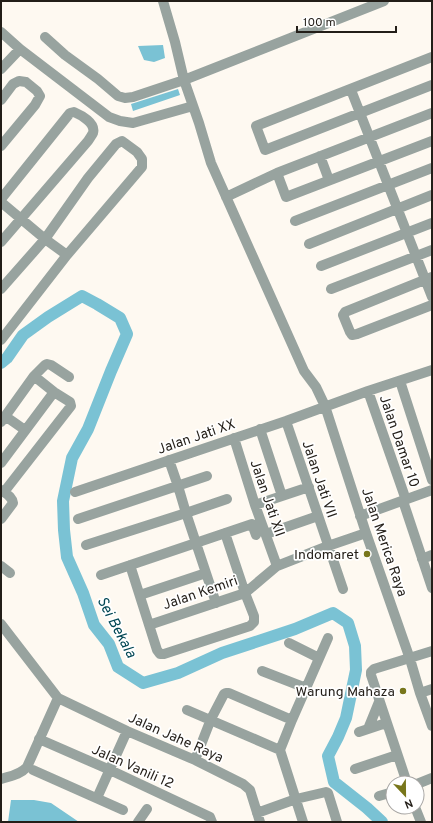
<svg xmlns="http://www.w3.org/2000/svg" width="433" height="823" font-family="Overpass,sans-serif">
<style>
.water{fill:#7ac2d4}
.lines{fill:none;stroke-linecap:round;stroke-linejoin:round}
.river{stroke:#7ac2d4;stroke-width:12}
.minor{stroke:#98a39f;stroke-width:10}
.poi-dot{fill:#78761b;stroke:#fff;stroke-width:1.5}
.labels{text-anchor:middle;stroke-width:3.5;stroke-linejoin:round;paint-order:stroke}
.street-label{font-size:14px;fill:#231e18;stroke:#fff}
.poi-label{font-size:14px;fill:#231e18;stroke:#fff;text-anchor:end}
.water-label{font-size:15px;font-style:italic;fill:#014653;stroke:#fff}
</style>
<rect width="100%" height="100%" fill="#fef9f1"/>
<path class="water" d="M163,45L165,58L154,62L144,60L138,46Z
M178,89L180,95L133,111L131,104Z
M11,800H34L51,803L79,822H8Z"/>
<g class="lines">
<path class="river" d="M1,363L7,358L23,335L48,317L82,296L97,304L120,318L127,334L111,371L88,429L72,458L63,501L64,530L67,557L83,593L94,625L109,644L118,667L143,683L178,673L222,653L295,629L333,613L348,623L355,646L356,670L346,718L338,737L328,756L334,782L367,808L382,822"/>
<path class="minor" d="M163,1L175,42L184,80L199,123L211,163L304,371L316,387L325,406L366,533L410,659L420,693L432,726
M1,32L20,49
M45,37L65,55L98,79L118,96L125,98L133,97L184,80L384,1
M432,57L256,126L265,150L432,85
M1,69L20,49L109,117L120,121L133,123L193,106
M351,90L432,297
M1,100L13,84L19,81L26,82L37,91L40,96L35,105L1,146
M320,156L329,180
M277,173L286,197L432,141
M226,197L277,173L432,113
M1,199L70,113L74,112C81,115 96,123 93,133C92,135 90,138 88,141L1,242
M1,202L45,239L67,255L142,167V159L137,152L122,141L116,144L88,178L45,239L1,289
M295,221L432,168
M309,244L432,195
M321,266L432,223
M432,277L345,312L343,315L350,332L352,335L357,334L432,305
M331,289L432,250
M1,340L67,255
M400,381L432,480
M368,391L406,500
M5,416L25,430
M286,421L343,589
M1,422L34,376L45,365L47,364L51,365L69,377
M260,429L282,496
M234,438L255,505L277,566
M169,460L178,486L186,513L216,603
M1,463L54,392
M1,490C6,494 12,496 13,503L1,519
M4,492L71,406L70,402L54,392L34,376
M75,492L286,421L368,391L432,370
M403,501L432,588
M255,505L309,487
M360,516L432,490
M78,519L207,476
M266,534L318,516
M86,545L186,513L227,499
M422,559L432,555
M130,565L157,650L160,654H164L250,626L254,622V616L245,593L225,533
M1,566L10,573
M101,575L252,524L256,535
M140,595L206,573
M1,624L58,698L127,731L195,760L243,784L250,790L260,822
M149,625L245,593L277,566L328,546L366,533
M289,643L319,658
M262,671L306,688
M420,693L432,689
M187,710L280,750L303,822
M368,729L379,702
M359,732L386,723
M39,739L110,770L208,816L210,817L212,822
M280,750L292,720L328,638
M195,760L211,719L224,694L226,693H229L292,720
M355,769L397,755
M33,770L123,810
M1,779C10,776 20,775 27,767L58,698
M407,783L371,675V672L374,669L432,651
M417,784L432,778
M379,796L393,792
M97,798L127,731
M415,807L421,822
M257,813L296,799L326,792L328,793L337,822
M138,822L147,809"/>
</g>
<g class="poi-dot">
<circle cx="367" cy="554" r="4"/>
<circle cx="403" cy="691" r="4"/>
</g>
<g class="labels">
<g class="street-label">
<text transform="translate(196 436) rotate(-19)" y="5">Jalan Jati XX</text>
<text transform="translate(400 441) rotate(71)" y="5">Jalan Damar 10</text>
<text transform="translate(320 479) rotate(71)" y="5">Jalan Jati VII</text>
<text transform="translate(268 498) rotate(71)" y="5">Jalan Jati XII</text>
<text transform="translate(385 542) rotate(71)" y="5">Jalan Merica Raya</text>
<text transform="translate(200 592) rotate(-19)" y="5">Jalan Kemiri</text>
<text transform="translate(176 737) rotate(24)" y="5">Jalan Jahe Raya</text>
<text transform="translate(133 766) rotate(24)" y="5">Jalan Vanili 12</text>
</g>
<g class="poi-label">
<text x="359" y="559">Indomaret</text>
<text x="395" y="696">Warung Mahaza</text>
</g>
<g class="water-label">
<text transform="translate(117 627) rotate(62)" y="5">Sei Bekala</text>
</g>
</g>
<rect width="433" height="823" fill="none" stroke="#231e18" stroke-width="4"/>
<g transform="translate(405 795) rotate(158)"><circle r="19" fill="#ffffff" stroke="#a7a5a3"/>
<path d="M0-3L7 15L0 10L-7 15Z" fill="#78761b"/>
<text y="-6" font-size="11" font-weight="bold" text-anchor="middle" fill="#231e18">N</text>
</g>
<path d="M297 26v6h99v-6" fill="none" stroke="#231e18" stroke-width="2"/>
<text x="303" y="26" font-size="12" fill="#231e18" stroke="#ffffff" stroke-width="3" paint-order="stroke">100 m</text>
</svg>
